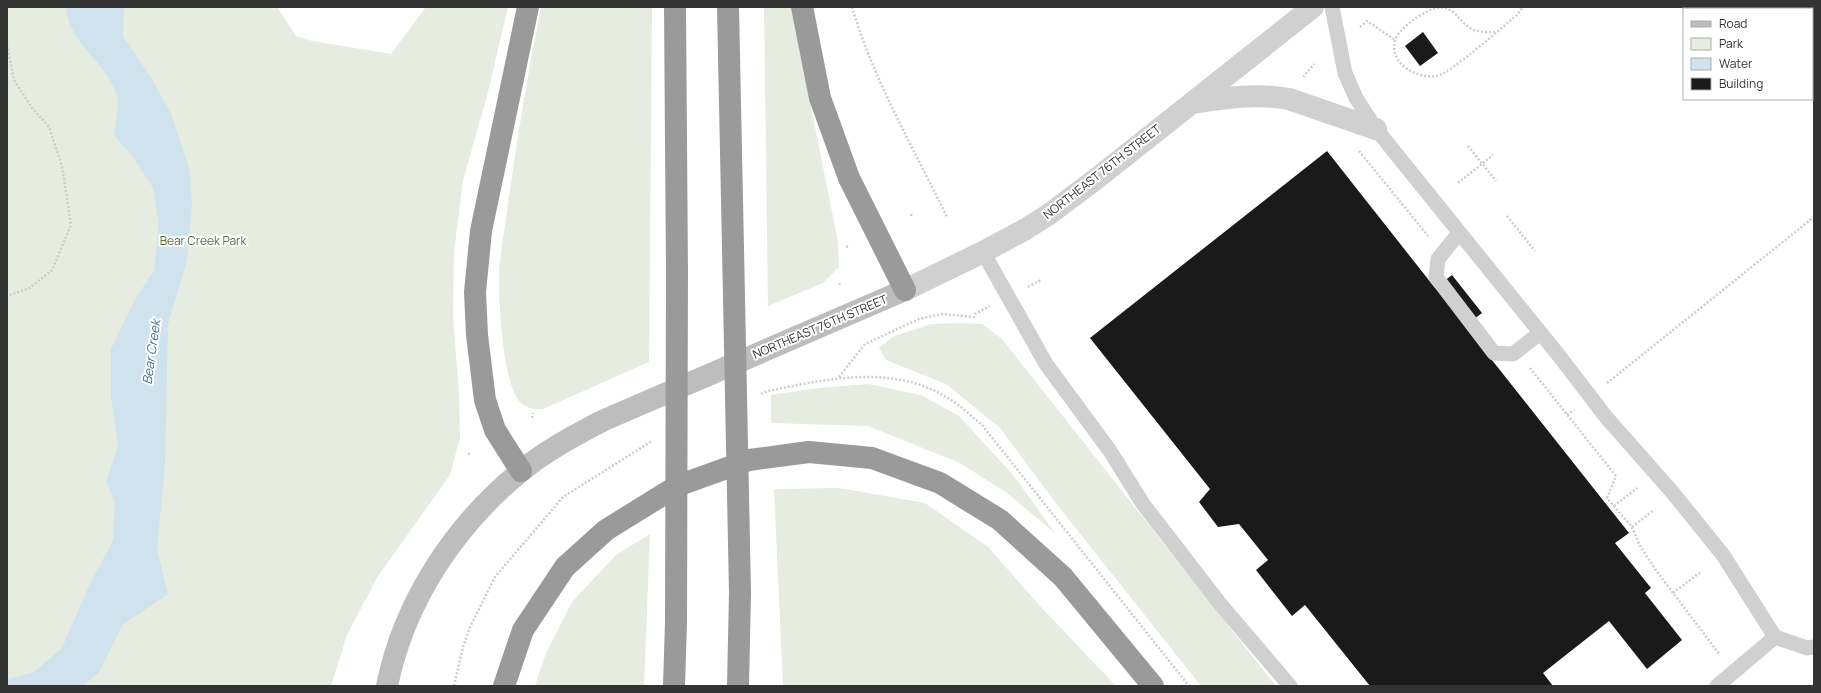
<svg xmlns="http://www.w3.org/2000/svg" width="1821" height="693" font-family="Manrope,sans-serif">
<style>
.green{fill:#e6ecdf}
.water{fill:#cfe2ee}
.building{fill:#1a1a1a}
.lines{fill:none;stroke-linecap:round;stroke-linejoin:round}
.path{stroke:#cdcdcd;stroke-width:2.5;stroke-dasharray:2 2;stroke-linecap:butt}
.service{stroke:#d0d0d0;stroke-width:15}
.tertiary{stroke:#d0d0d0;stroke-width:22}
.secondary{stroke:#bdbdbd;stroke-width:22}
.motorway{stroke:#9a9a9a;stroke-width:22}
.motorway-bridge{stroke:#9a9a9a;stroke-width:22}
.labels{text-anchor:middle;stroke-width:4;stroke-linejoin:round;paint-order:stroke}
.street-label{font-size:12px;fill:#333;stroke:#fff}
.park-label{font-size:12px;fill:#56703f;stroke:#fff}
.water-label{font-size:13px;font-style:italic;fill:#3f7597;stroke:#fff}
</style>
<rect width="100%" height="100%" fill="#fff"/>
<path class="green" d="M7,7H277L296,36L312,41L391,54L426,7H508L487,96L463,180L454,252L453,316L459,395L460,438L450,475L378,576L347,635L331,686H7Z
M541,7H652L649,362L543,409C534,410 525,408 519,401C502,379 499,303 499,276C500,252 505,228 508,204C517,138 528,72 541,7Z
M764,7H791L838,242L839,267L823,283L768,306Z
M957,323L982,324L1002,339L1276,686H1201L1055,502L1000,428L946,384L886,360L879,348L894,336L932,324Z
M868,384L921,395L959,416L1014,476L1055,533L1007,493L960,463L868,426L771,423V395L818,388Z
M839,488L925,503L988,547L1040,606L1116,686H783L774,489Z
M650,534L644,686H535L546,653L572,602L616,555Z"/>
<path class="water" d="M66,7H124L123,36L153,81L171,114L189,168L192,202L187,260L168,324L165,465L157,549L168,594L122,625L99,672L83,686H7V679L33,673L62,648L88,588L113,540L115,502L106,481L118,447L111,396V349L137,296L154,271L159,225L153,188L133,157L114,135C115,126 120,104 117,96C107,61 69,45 66,7Z"/>
<path class="building" d="M1423,32L1438,53L1420,66L1405,46Z
M1327,151L1435,288L1452,275L1482,313L1465,326L1629,533L1615,543L1651,588L1645,593L1682,640L1647,669L1609,621L1543,673L1553,686H1370L1305,605L1292,616L1256,570L1268,560L1239,524L1218,527L1199,502L1210,489L1090,338Z"/>
<g class="lines">
<path class="path" d="M852,7C873,79 914,149 947,217
M1360,27L1367,21L1395,40
M1495,32C1489,32 1481,32 1474,30C1459,24 1456,5 1437,8C1425,10 1398,28 1395,41C1389,64 1417,79 1437,76C1451,73 1502,27 1517,15L1523,7
M7,45L14,80L32,108L49,127L62,166L71,225L52,270L30,288L7,296
M1303,77L1314,64
M1468,146L1496,181
M1359,151L1428,236
M1458,183L1493,155
M911,216L912,212
M1507,216L1535,251
M846,247L850,246
M839,283L841,286
M1028,287L1041,280
M1530,368L1616,476L1607,498L1632,527L1639,544L1655,569L1720,655
M839,377L865,344L919,319L941,314L974,317L975,314L990,306
M1607,383L1814,217
M761,394L768,391C826,379 892,364 946,397C959,404 971,416 982,425L1189,686
M1567,415L1574,410
M532,418L533,413
M468,454H472
M1614,506L1637,488
M1632,527L1654,510
M1673,593L1702,571
M454,686L463,647L470,627L495,577L563,497L652,441"/>
<path class="service" d="M1332,7L1345,73L1356,98L1376,129L1560,357L1606,417L1673,493L1723,555L1775,637L1807,648L1814,647
M1459,233L1438,259L1436,277L1494,353L1513,354L1540,333
M983,252L1046,364L1110,451L1143,504L1221,605L1290,686
M1717,686L1775,637"/>
<path class="tertiary" d="M1192,103C1225,98 1256,93 1289,99L1376,129
M905,290L983,252L1024,230L1048,215L1096,179L1313,7"/>
<path class="secondary" d="M387,686C404,602 454,526 520,472C545,451 574,436 602,421L905,290"/>
<path class="motorway" d="M675,7L677,273
M728,7L733,248
M802,7L820,98L849,178L905,290
M521,471L495,430L485,400L477,335L475,292L481,231L528,7
M504,686L523,630L565,567L606,530L677,486L749,460L809,452L872,458L940,483L1000,520L1063,577L1153,686
M674,686L676,622
M738,686L740,593"/>
<path class="motorway-bridge" d="M733,248L740,593
M676,622L677,273"/>
</g>
<g class="labels">
<g class="street-label">
<text transform="translate(1102 172) rotate(-38)" y="4">NORTHEAST 76TH STREET</text>
<text transform="translate(820 327) rotate(-23)" y="4">NORTHEAST 76TH STREET</text>
</g>
<g class="park-label">
<text x="203" y="245">Bear Creek Park</text>
</g>
<g class="water-label">
<text transform="translate(151 352) rotate(-82)" y="5">Bear Creek</text>
</g>
</g>
<rect width="1821" height="693" fill="none" stroke="#333333" stroke-width="16"/>
<rect x="1683" y="8" width="130" height="92" fill="#ffffff" stroke="#adadad"/>
<rect x="1691" y="21" width="20" height="6" fill="#bdbdbd" stroke="#adadad"/>
<text x="1719" y="28" font-size="12" fill="#333333">Road</text>
<rect x="1691" y="38" width="20" height="12" fill="#e6ecdf" stroke="#adadad"/>
<text x="1719" y="48" font-size="12" fill="#333333">Park</text>
<rect x="1691" y="58" width="20" height="12" fill="#cfe2ee" stroke="#adadad"/>
<text x="1719" y="68" font-size="12" fill="#333333">Water</text>
<rect x="1691" y="78" width="20" height="12" fill="#1a1a1a" stroke="#adadad"/>
<text x="1719" y="88" font-size="12" fill="#333333">Building</text>
</svg>
